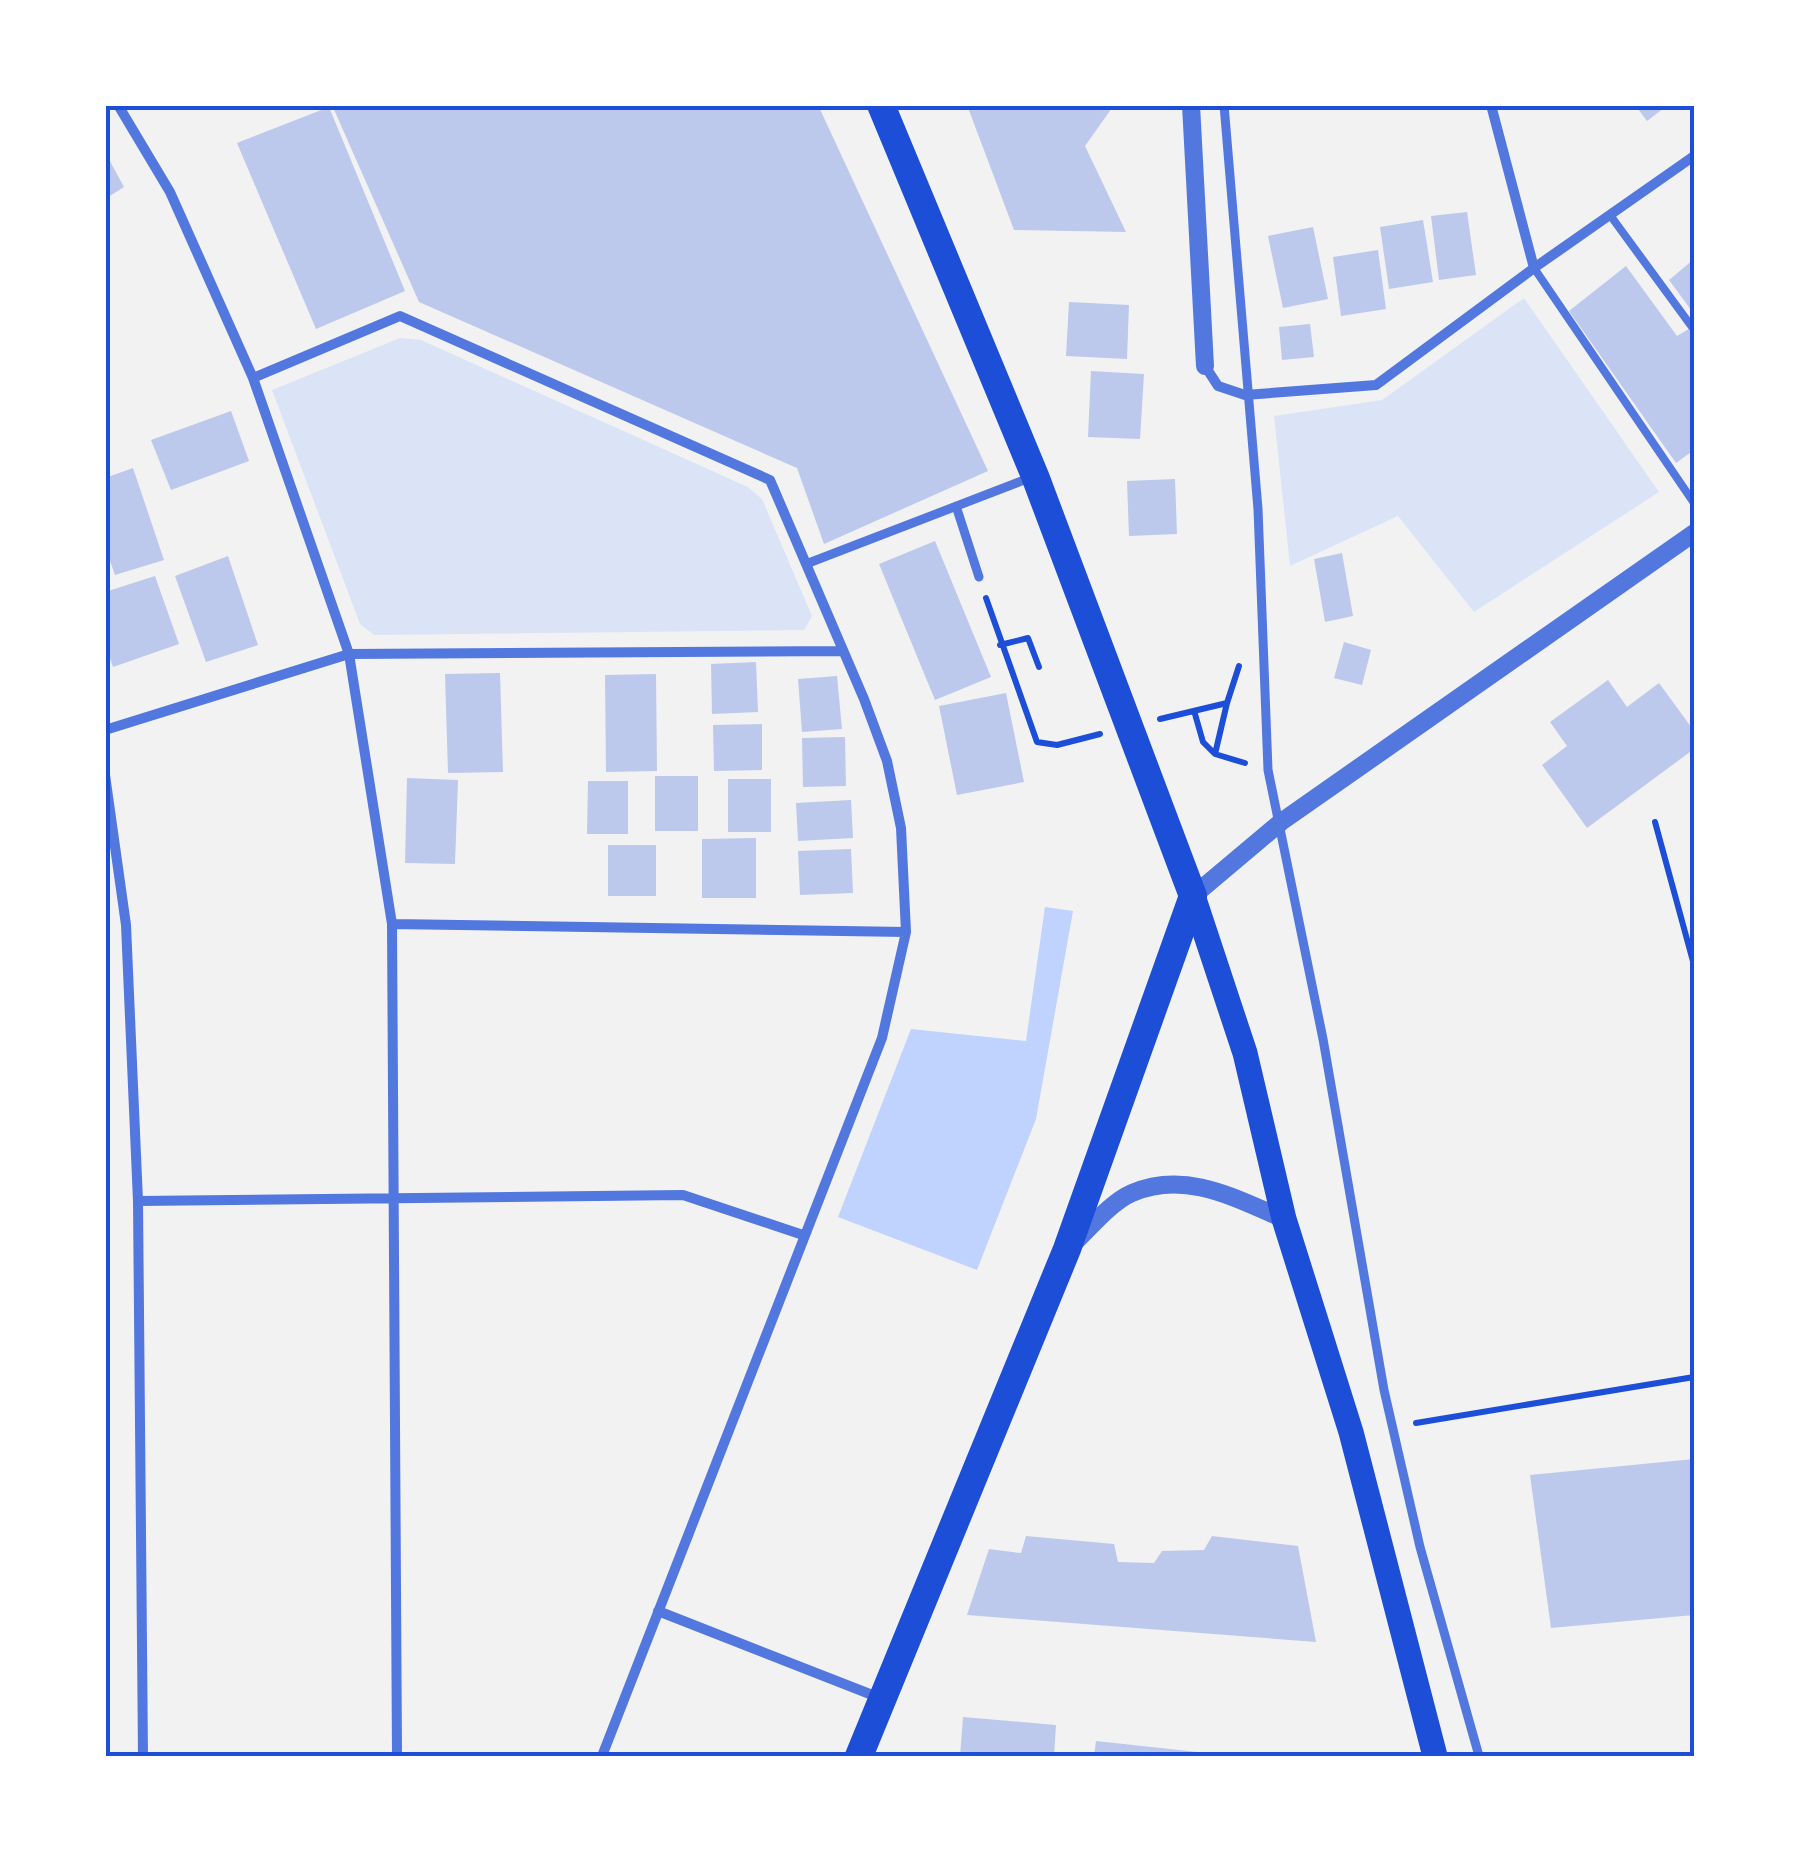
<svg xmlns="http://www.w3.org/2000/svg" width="1799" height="1861" font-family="Jost,sans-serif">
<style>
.green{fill:#dbe4f7}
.water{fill:#bfd3fe}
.building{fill:#bdc9ec}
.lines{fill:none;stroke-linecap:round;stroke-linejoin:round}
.path{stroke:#1d4ed8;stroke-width:6}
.service{stroke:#5277de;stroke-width:8}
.pedestrian{stroke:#5277de;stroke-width:9}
.minor{stroke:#5277de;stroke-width:10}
.tertiary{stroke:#5277de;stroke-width:18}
.primary{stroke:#1d4ed8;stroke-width:25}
.trunk{stroke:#1d4ed8;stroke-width:28}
.neatline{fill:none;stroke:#1d4ed8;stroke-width:4}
</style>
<rect width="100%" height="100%" fill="#f2f2f2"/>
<path class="green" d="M1524,298L1659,492L1474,612L1398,516L1290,566L1274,416L1382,400Z
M400,338L421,340L748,487L762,499L812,616L804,630L374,635L360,624L272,390Z"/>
<path class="water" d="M1045,907L1073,911L1036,1119L977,1270L838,1217L911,1029L1026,1041Z"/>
<path class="building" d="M332,105H818L988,471L824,544L797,468L419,302Z
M967,105H1114L1085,146L1126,232L1014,230Z
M1635,105H1668L1647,121Z
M329,107L405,291L316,329L237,143Z
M105,152L124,187L105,199Z
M1467,212L1476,275L1439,280L1431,216Z
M1423,220L1433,282L1389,289L1380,227Z
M1313,227L1328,299L1283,308L1268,236Z
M1378,250L1386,309L1341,316L1333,257Z
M1694,259V314L1669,280Z
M1626,266L1677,336L1694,326V450L1676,463L1569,311Z
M1069,302L1129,305L1127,359L1066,356Z
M1310,324L1314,357L1282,360L1279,327Z
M1091,371L1144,374L1140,439L1088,437Z
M231,411L249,461L171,490L151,440Z
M133,468L164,560L115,575L105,547V478Z
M1175,479L1177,534L1129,536L1127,481Z
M935,541L991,677L935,700L879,564Z
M1342,553L1353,616L1325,622L1314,559Z
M228,556L258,645L206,662L175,576Z
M155,576L179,644L113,667L105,644V592Z
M1344,642L1371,650L1362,685L1334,678Z
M756,662L758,712L712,714L711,664Z
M500,673L503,772L448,773L445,674Z
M656,674L657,771L606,772L605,675Z
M837,676L842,729L802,732L798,679Z
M1608,680L1627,707L1659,683L1694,731V749L1587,828L1542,765L1567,746L1550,722Z
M1006,693L1024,782L957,795L939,706Z
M762,724V770L714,771L713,725Z
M845,737L846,786L803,787L802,738Z
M655,776H698V831H655Z
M407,778L458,780L455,864L405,863Z
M728,779H771V832H728Z
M588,781H628V834H587Z
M851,800L853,838L798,841L796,803Z
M756,838V898H702V839Z
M608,845H656V896H608Z
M851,849L853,893L800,895L798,851Z
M1694,1459V1615L1551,1628L1530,1475Z
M1026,1536L1114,1544L1118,1562L1154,1563L1162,1551L1204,1550L1212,1536L1298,1546L1316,1642L967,1615L989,1549L1021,1553Z
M963,1717L1056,1725L1054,1756H960Z
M1096,1741L1207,1753V1756H1094Z"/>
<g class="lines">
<path class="path" d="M986,598L1037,742L1057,745L1100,734
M1000,645L1028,638L1039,667
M1227,703L1215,754L1245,763
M1195,714L1203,742L1214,753
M1160,719L1227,703L1239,666
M1655,822L1694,965
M1416,1423L1694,1377"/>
<path class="service" d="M1610,215L1692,327
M1534,268L1694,503"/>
<path class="pedestrian" d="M1224,105L1258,509L1268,770L1323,1039L1384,1390L1420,1547L1479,1756
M956,506L979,577
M806,564L1032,477"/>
<path class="minor" d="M118,105L170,192L253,378L349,654L392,924L397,1756
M1491,105L1534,268L1694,156
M1205,366L1218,386L1245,395L1376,385L1534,268
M253,378L400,316L770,480L864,699L887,761L901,828L906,932L882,1038L602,1756
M105,730L349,654L842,651
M105,775L126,925L138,1201L143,1756
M392,924L906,932
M138,1201L683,1195L803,1235
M658,1611L880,1698"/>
<path class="tertiary" d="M1191,105L1205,366
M1193,896L1281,822L1694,533
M1072,1245C1089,1229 1111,1202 1132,1193C1185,1170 1235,1198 1284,1219"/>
<path class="primary" d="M1193,896L1245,1053L1284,1219L1351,1432L1435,1756"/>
<path class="trunk" d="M859,1756L1067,1249L1193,896L1035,476L881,105"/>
</g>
<rect width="1799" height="1861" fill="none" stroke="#ffffff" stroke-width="215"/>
<rect x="108" y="108" width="1584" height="1646" class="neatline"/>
</svg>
